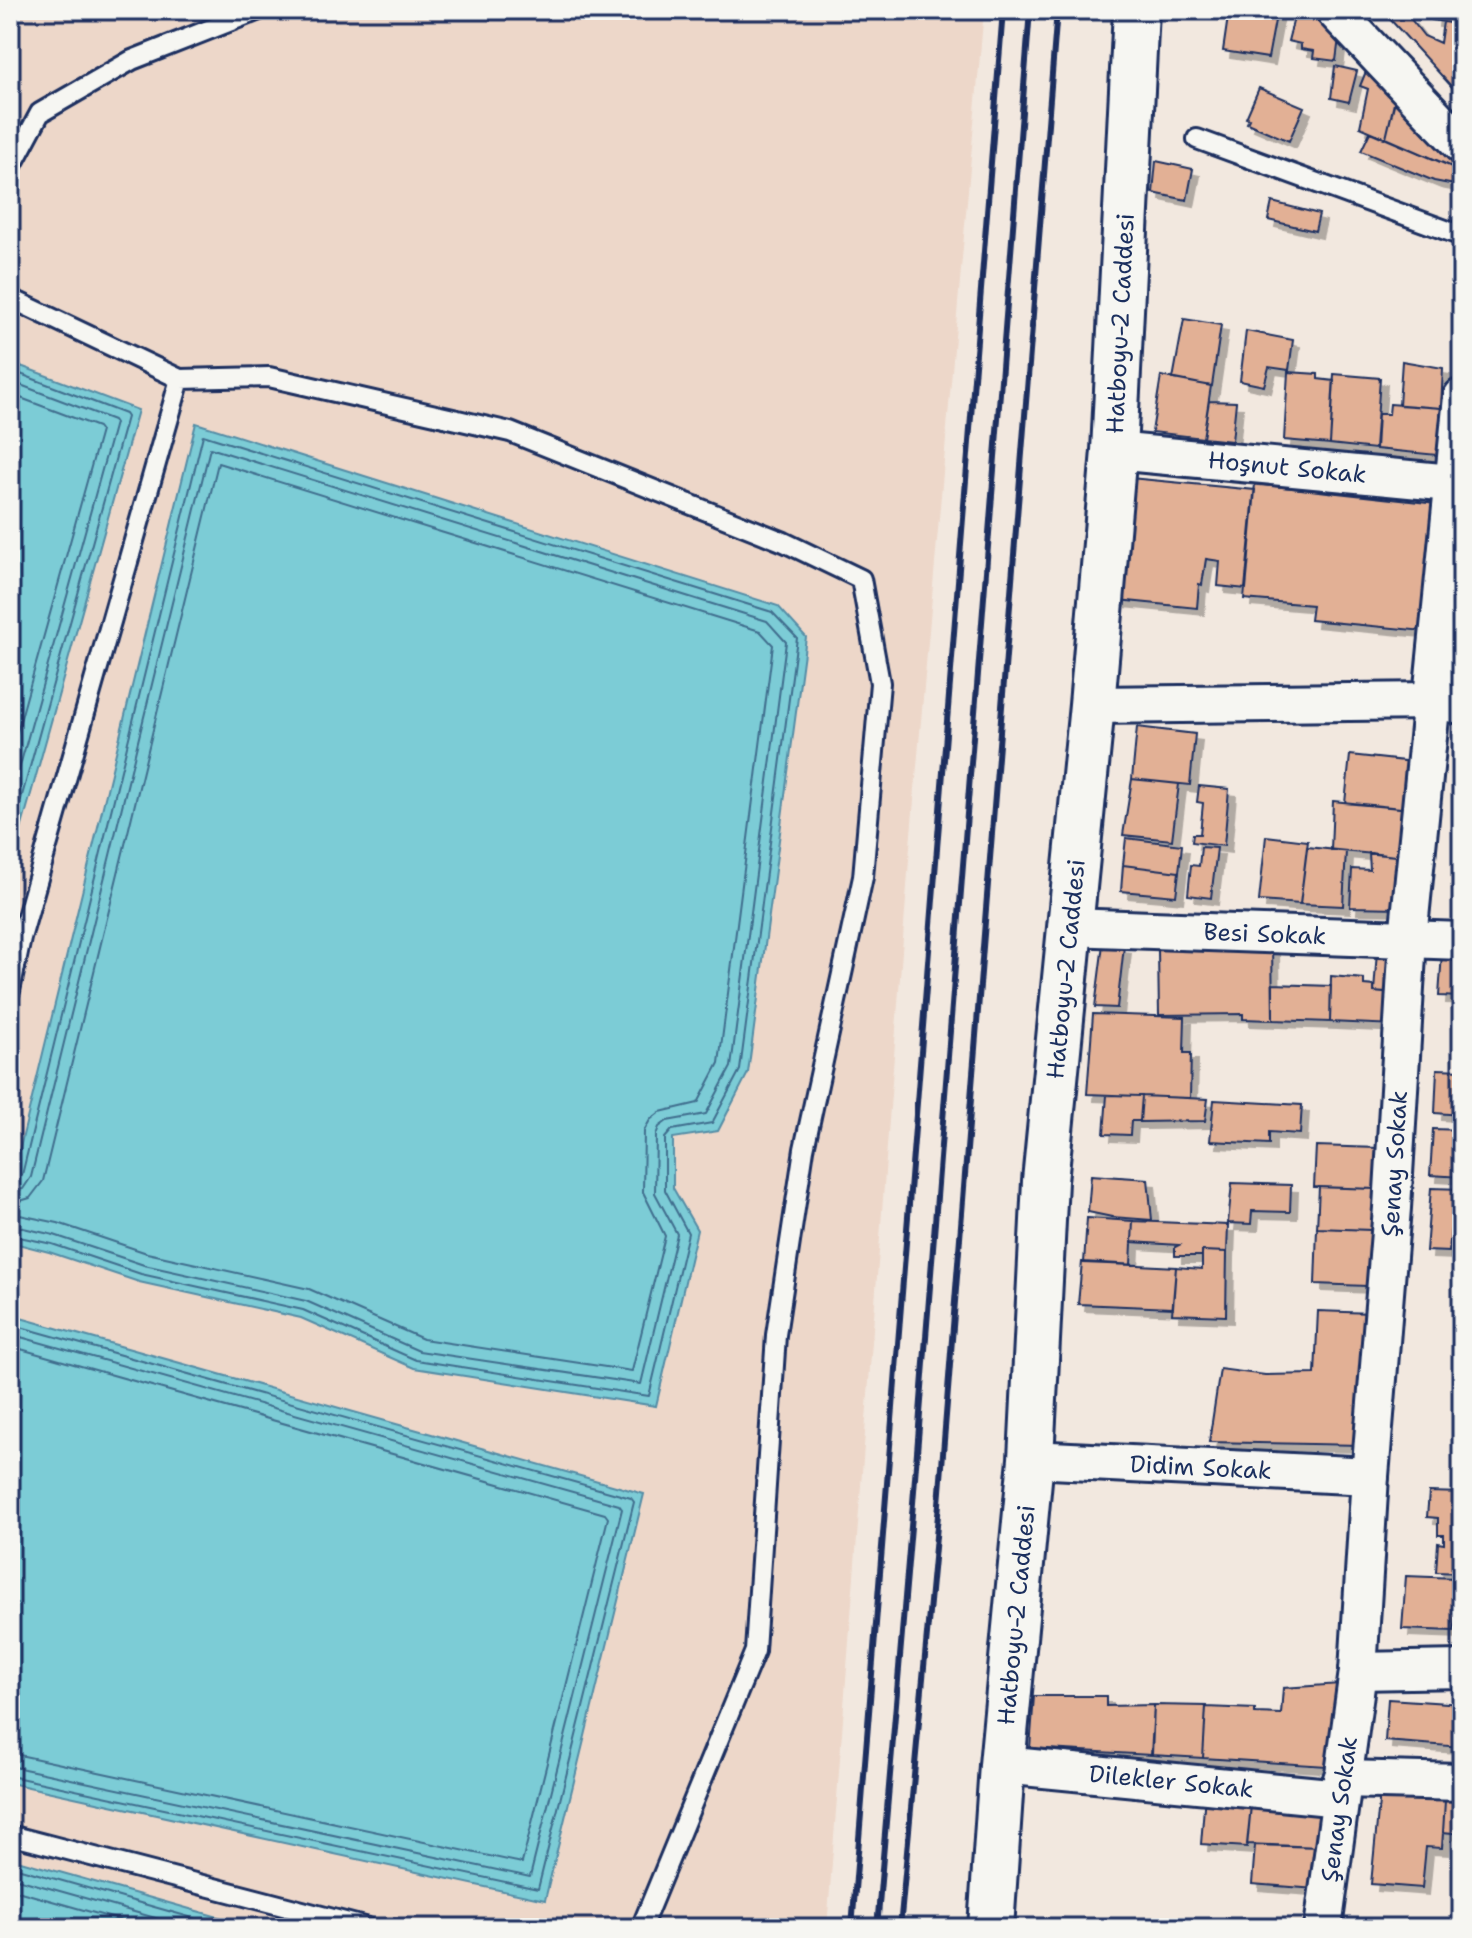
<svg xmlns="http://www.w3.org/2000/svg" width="1472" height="1938" font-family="'Shantell Sans',sans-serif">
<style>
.built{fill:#edd7c9}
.water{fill:#7bccd6;stroke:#558da6;stroke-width:2}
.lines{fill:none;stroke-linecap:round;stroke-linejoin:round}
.shore{stroke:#416e8e;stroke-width:2}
.building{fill:#e2b095;stroke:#1b2f5e;stroke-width:2;filter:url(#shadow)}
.lane-casing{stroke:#1b2f5e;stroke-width:24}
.street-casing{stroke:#1b2f5e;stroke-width:42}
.secondary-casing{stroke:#1b2f5e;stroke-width:50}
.lane{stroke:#f6f6f2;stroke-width:18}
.street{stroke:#f6f6f2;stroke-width:36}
.secondary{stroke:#f6f6f2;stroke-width:44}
.rail{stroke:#1b2f5e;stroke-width:6}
.labels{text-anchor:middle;stroke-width:6;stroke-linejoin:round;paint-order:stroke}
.street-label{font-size:24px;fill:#1b2f5e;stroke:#f6f6f2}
</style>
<defs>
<filter id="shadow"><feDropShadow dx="7" dy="7" stdDeviation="0" flood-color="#0004"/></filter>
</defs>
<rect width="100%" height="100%" fill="#f2e8df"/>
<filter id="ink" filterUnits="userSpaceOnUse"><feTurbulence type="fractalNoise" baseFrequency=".0125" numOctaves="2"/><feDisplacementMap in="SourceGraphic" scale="16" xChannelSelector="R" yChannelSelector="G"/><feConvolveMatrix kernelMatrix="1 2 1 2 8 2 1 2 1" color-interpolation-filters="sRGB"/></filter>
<g filter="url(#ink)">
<path class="built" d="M10,10H984L911,834L827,1928H10Z"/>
<path class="water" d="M10,362L138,410L10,869Z
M196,423L778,606L806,637L748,1073L718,1131L673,1138V1188L697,1230L656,1406L414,1368L301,1318L139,1282L49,1252L10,1242V1189Z
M10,1315L644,1494L545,1900L10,1783Z
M10,1858L257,1928H10Z"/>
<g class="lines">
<path class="shore" d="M10,370L125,414L127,417L10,839
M10,381L113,420L115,423L10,802
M10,394L98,427L101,431L10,757
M10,1182L18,1180L22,1175L203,435L772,612L797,638L740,1070L712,1123L672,1130L665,1138V1190L688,1233L649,1396L416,1360L303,1310L141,1274L52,1244L10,1235
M10,1192L23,1189L31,1177L210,448L767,621L786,642L731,1067L706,1114L667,1121L659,1127L656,1135L655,1193L677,1234L641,1384L419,1351L306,1301L144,1265L54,1235L10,1225
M10,1204L30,1198L43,1181L218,463L760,631L773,645L719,1063L698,1103L660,1112L650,1120L644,1131L643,1192L665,1236L632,1371L423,1339L309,1289L147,1253L58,1223L10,1213
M10,1324L631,1498L634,1502L538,1889L10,1776
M10,1334L619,1505L622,1509L530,1877L10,1766
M10,1346L605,1514L608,1518L522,1863L10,1753
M10,1866L228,1928
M10,1877L191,1928
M10,1889L147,1928"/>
</g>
<path class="building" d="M1229,10H1277L1268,58L1223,51Z
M1296,10H1316L1340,30L1336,61L1313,58L1314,51L1301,49V44L1288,41Z
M1433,10H1462V25L1432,20Z
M1388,17L1410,18L1424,36L1440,43L1443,22L1462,25V98Z
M1369,64L1397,90L1386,138L1360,127L1368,89L1360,86Z
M1335,66L1357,71L1349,102L1331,98Z
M1259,88L1304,107L1289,141L1247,123L1249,119L1246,118Z
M1397,92L1460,155L1457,169L1386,138Z
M1370,132L1459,170L1455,185L1434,181L1361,151Z
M1156,161L1193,169L1187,200L1153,193Z
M1272,202L1319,214L1315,231L1268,220Z
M1184,319L1221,325L1212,386L1173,379Z
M1246,331L1293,340L1289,370L1269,367L1264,386L1240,381Z
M1402,361L1443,368L1441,408L1399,405Z
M1288,372L1318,374V379L1334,381L1330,444L1284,440Z
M1334,374L1380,378L1375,449L1330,444Z
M1161,376L1211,386L1203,438L1152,432Z
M1209,401L1236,402L1232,441L1203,438Z
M1390,404L1441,408L1437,455L1376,449L1378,414H1389Z
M1130,478L1255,490L1246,589L1218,586L1220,561L1206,559L1202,585L1199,584L1197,608L1118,600Z
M1255,484L1437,504L1424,631L1310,620L1312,605L1244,599Z
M1137,727L1195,734L1190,785L1132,779Z
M1462,745V825H1455Z
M1350,755L1413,762L1410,809L1345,803Z
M1132,779L1179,784L1172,840L1123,835Z
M1199,786L1229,789L1224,846L1192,842L1193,834H1200L1203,803L1197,802Z
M1333,801L1410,809L1406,857L1331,850Z
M1266,836L1308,841L1300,904L1259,901Z
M1126,838L1182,845L1179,872L1123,865Z
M1201,847L1217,848L1211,898L1188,895L1191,865L1199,866Z
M1307,847L1346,851L1343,906L1300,904Z
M1369,853L1404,857L1400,908L1350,907L1352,869L1370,870Z
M1123,865L1179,872L1176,896L1121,891Z
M1272,941L1273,1020L1243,1019V1014L1159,1015L1158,950L1240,949Z
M1103,944L1124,946L1117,1008L1095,1007Z
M1377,951L1395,952L1393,994L1374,992Z
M1462,951V997L1439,996L1442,953Z
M1331,976L1364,979V985L1374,986V992L1397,994L1395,1025L1330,1022Z
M1273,984L1331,986L1330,1022L1273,1020Z
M1093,1014L1185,1017L1184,1053H1191L1190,1098L1087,1094Z
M1437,1069L1462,1070V1115L1435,1113Z
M1107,1095L1142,1096L1140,1121H1131L1130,1135L1104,1134Z
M1142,1096L1208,1099L1205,1121L1140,1122Z
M1214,1100L1302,1105L1300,1134L1269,1132V1144L1210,1141Z
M1433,1129L1462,1130V1177L1430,1175Z
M1316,1146L1378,1148L1375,1189L1314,1187Z
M1091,1175L1148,1179L1152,1220L1112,1217L1088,1212Z
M1232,1183L1291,1185L1290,1212L1252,1211L1251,1224L1228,1223Z
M1319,1187L1375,1189L1371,1230L1317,1228Z
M1431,1188L1462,1189V1229L1451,1228L1449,1252L1426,1251Z
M1087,1218L1133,1221L1131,1265L1084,1263Z
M1133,1221L1228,1225L1227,1252L1202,1251V1256H1175V1247L1179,1245L1132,1242Z
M1317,1228L1371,1230L1367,1286L1315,1284Z
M1202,1251L1227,1252L1226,1316L1172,1314L1176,1267L1202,1269Z
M1082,1262L1176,1267L1173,1308L1078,1304Z
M1318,1311L1371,1313L1362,1445L1209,1442L1220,1369L1265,1375L1315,1374Z
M1429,1492L1462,1493V1573L1436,1572L1438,1543L1444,1544V1535H1438V1518L1427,1517Z
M1406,1576L1456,1578L1454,1631L1402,1629Z
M1340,1684L1327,1766L1203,1758L1206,1707L1255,1709V1713L1281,1714L1283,1688Z
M1034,1696H1106V1706L1154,1705L1151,1755L1030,1748Z
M1388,1699L1462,1704V1747L1385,1741Z
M1154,1705L1206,1706L1203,1758L1152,1755Z
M1381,1781L1446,1785L1442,1848L1426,1847L1422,1888L1371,1884Z
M1446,1785L1462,1786V1834L1443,1832Z
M1205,1794L1252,1795L1247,1847L1201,1844Z
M1252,1795L1324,1801L1320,1847L1247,1844Z
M1255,1845L1320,1847L1316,1889L1252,1884Z"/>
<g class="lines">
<g class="lane-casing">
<path id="lane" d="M1197,139L1462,236
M10,169L40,113L132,60L259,10
M10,298L180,379L269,377L510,432L784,542L861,579L880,683L863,877L804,1149L776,1335L755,1651L641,1928
M10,991L21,938L180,379
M10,1835L368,1928"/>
</g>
<g class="street-casing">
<g id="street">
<path d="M1334,10L1462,145"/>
<path id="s1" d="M1114,451L1462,484"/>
<path d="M1092,705L1431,701L1462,705"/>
<path id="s2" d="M1069,927L1462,941"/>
<path id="s3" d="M1031,1459L1370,1476"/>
<path d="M1358,1671L1462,1669"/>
<path id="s4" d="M1002,1765L1340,1798"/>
<path d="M1342,1779L1462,1782"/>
<path id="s5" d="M1323,1928L1358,1671L1370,1476L1392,1208L1408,938L1462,397"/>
</g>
</g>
<g class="secondary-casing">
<g id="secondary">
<path id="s6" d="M991,1928L1002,1765L1031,1459L1045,1181L1092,705L1114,451L1136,10"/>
</g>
</g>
<use href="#lane" class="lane"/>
<use href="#street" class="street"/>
<use href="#secondary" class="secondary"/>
<path class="rail" d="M852,1928L1003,10
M877,1928L913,1503L1030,10
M900,1928L939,1504L1057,10"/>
</g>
</g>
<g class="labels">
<g class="street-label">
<text dy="8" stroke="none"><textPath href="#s6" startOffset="1610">Hatboyu-2 Caddesi</textPath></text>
<text dy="8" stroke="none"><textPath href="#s1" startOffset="174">Hoşnut Sokak</textPath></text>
<text dy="8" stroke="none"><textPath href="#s2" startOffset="196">Besi Sokak</textPath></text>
<text dy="8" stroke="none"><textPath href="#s6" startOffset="962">Hatboyu-2 Caddesi</textPath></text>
<text dy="8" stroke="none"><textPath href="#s5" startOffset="768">Şenay Sokak</textPath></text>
<text dy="8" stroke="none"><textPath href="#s3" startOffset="170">Didim Sokak</textPath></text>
<text dy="8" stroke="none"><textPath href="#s6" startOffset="314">Hatboyu-2 Caddesi</textPath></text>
<text dy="8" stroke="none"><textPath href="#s4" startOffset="170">Dilekler Sokak</textPath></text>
<text dy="8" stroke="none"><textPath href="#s5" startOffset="120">Şenay Sokak</textPath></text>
</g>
</g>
<rect width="1472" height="1938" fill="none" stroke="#f6f6f2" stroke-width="40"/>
<rect x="20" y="20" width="1432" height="1898" fill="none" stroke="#1b2f5e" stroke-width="3" filter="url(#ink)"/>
</svg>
